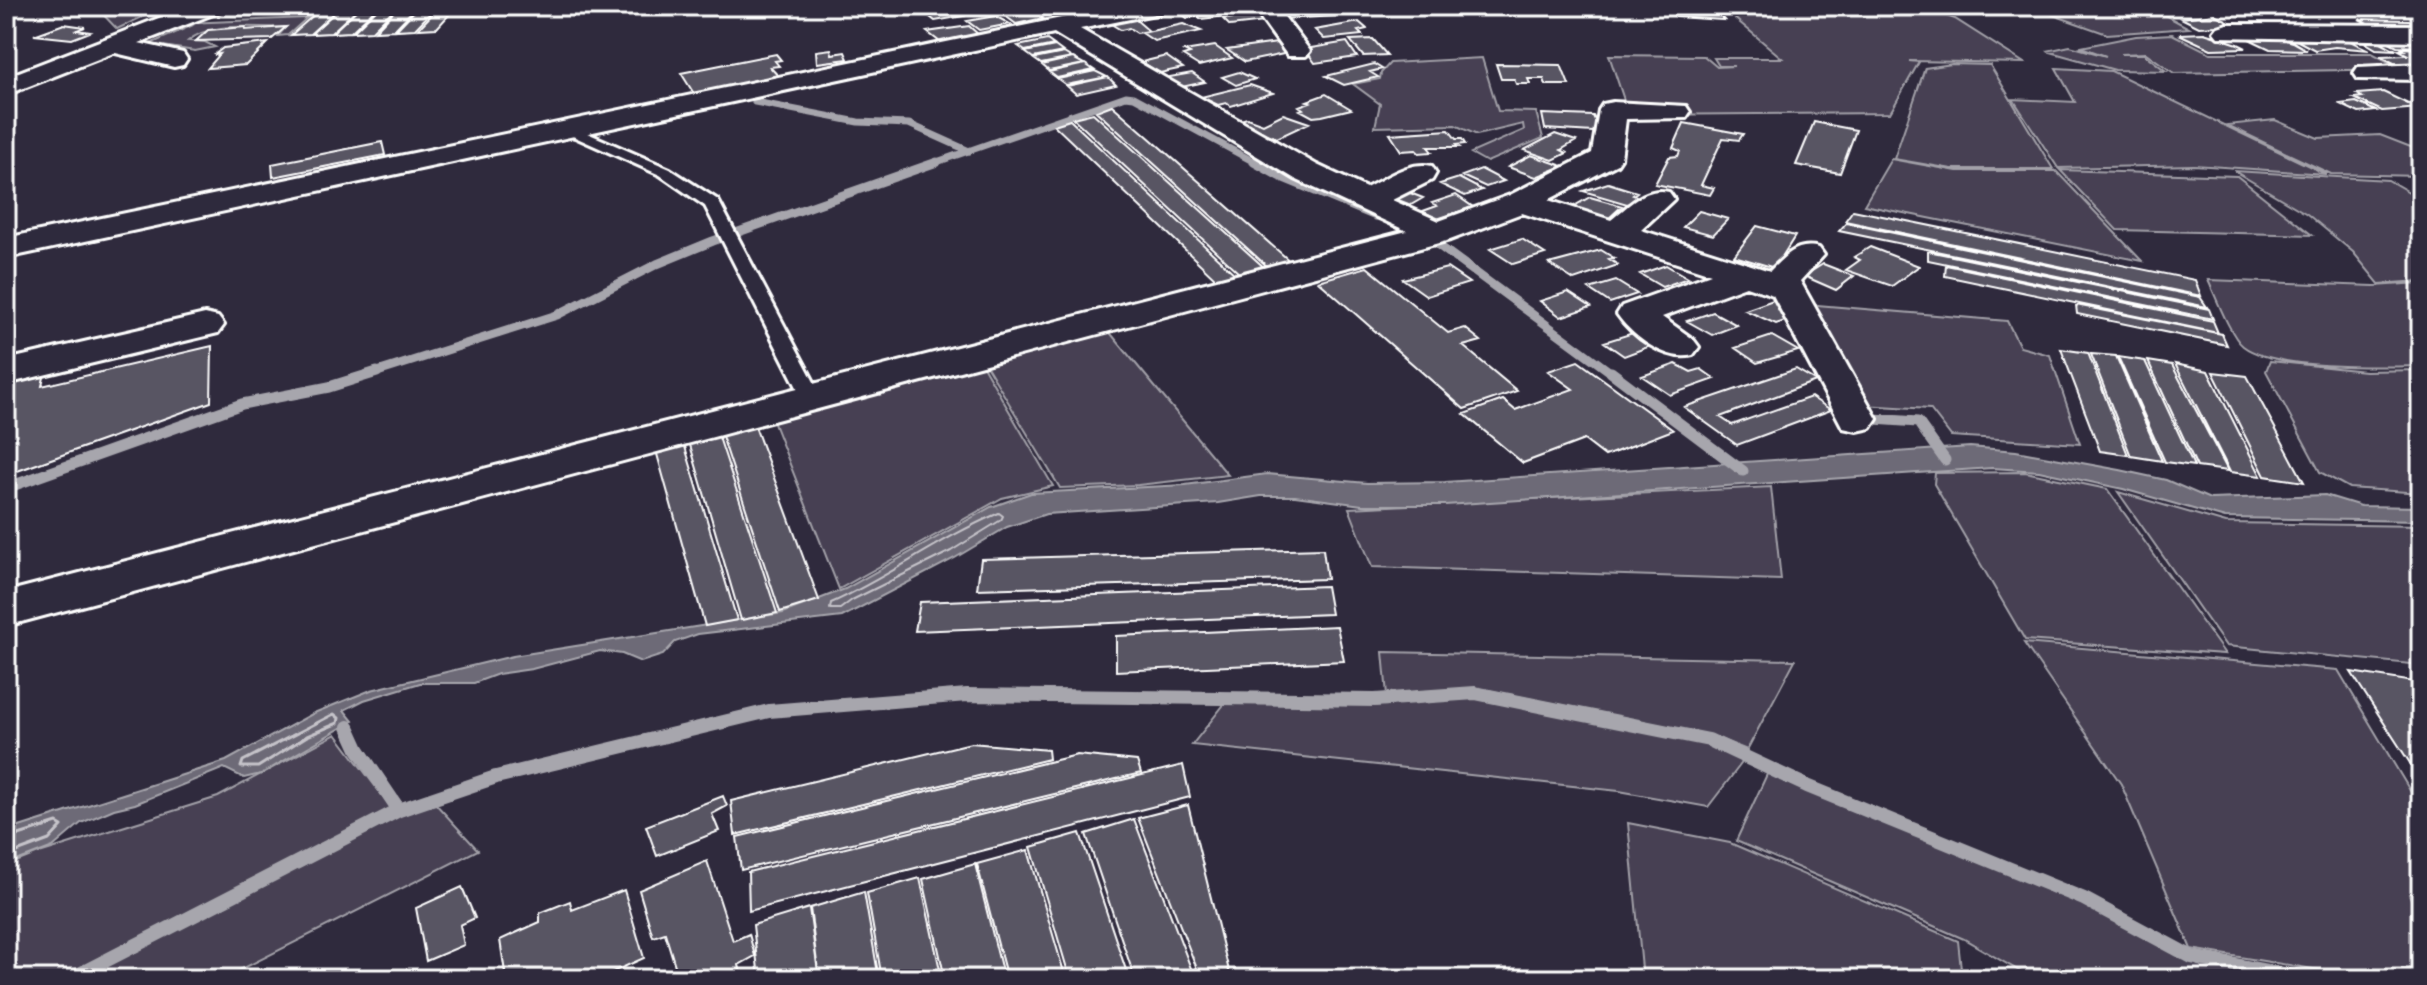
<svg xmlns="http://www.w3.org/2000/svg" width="2427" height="985" font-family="'Balsamiq Sans',sans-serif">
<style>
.green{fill:#464152;stroke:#a2a0a8;stroke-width:2}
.water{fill:#6d6a77;stroke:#a7a6ad;stroke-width:2}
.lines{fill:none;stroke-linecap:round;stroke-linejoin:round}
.shore-far1{stroke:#c5c3c9;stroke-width:2}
.shore{stroke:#c5c3c9;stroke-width:3}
.stream-far3{stroke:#a7a6ad;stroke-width:7}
.stream-far2{stroke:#a7a6ad;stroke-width:9}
.stream-far1{stroke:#a7a6ad;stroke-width:11}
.stream{stroke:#a7a6ad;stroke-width:14}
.building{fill:#595564;stroke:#fff;stroke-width:2}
.lane-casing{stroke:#fff;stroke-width:6}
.street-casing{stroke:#fff;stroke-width:6}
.primary-casing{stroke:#fff;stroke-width:6}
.lane{fill:#2f2a3d;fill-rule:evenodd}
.street{fill:#2f2a3d;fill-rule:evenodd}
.primary{fill:#2f2a3d;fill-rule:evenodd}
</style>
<rect width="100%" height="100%" fill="#2f2a3d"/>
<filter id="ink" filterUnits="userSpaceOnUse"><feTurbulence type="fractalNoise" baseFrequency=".0125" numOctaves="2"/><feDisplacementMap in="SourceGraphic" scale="16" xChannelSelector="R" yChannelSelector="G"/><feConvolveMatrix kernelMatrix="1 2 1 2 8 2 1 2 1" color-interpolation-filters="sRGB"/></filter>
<g filter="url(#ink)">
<path class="green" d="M95,6H165L117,29Z
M1720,6L1927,9L1955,19L2024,63L1909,61L1919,62L1890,113L1629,115L1609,55L1704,56L1717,67L1734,66H1719L1714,58H1782Z
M2148,6L2189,28L2107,34L2039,10Z
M307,18L288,35L278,36L286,27C255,29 213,20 188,41L205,42L215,47L195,51L150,44L191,26L184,25L186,23Z
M2172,34L2210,53H2372L2402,69L2174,73L2146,53L2121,54H2144L2166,71L2115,70L2047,51L2070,46L2106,56L2081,47L2136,36Z
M1482,58L1498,111L1536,112L1543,138L1487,162L1471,153L1524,130L1523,124L1477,135L1455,125L1375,127L1380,104L1353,84L1380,79L1381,73L1390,63Z
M1952,64L1990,65L2053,169H1952L1894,159L1925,68Z
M2056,68L2111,71L2326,174L2194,165L2058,168L2013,99L2075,102Z
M2275,120L2318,138L2380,135L2421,151V176L2331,174L2227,125Z
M1891,159L1957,171H2056L2142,261L1864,205Z
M2060,170L2237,176L2312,235L2117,230Z
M2234,171L2388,180L2421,199V281L2379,284L2353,252L2307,214Z
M2208,280L2374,286L2421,283V366C2380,367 2274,370 2243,346C2231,337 2215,295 2208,280Z
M1805,304L2007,321L2020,347L2050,355L2080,444L1951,436L1930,409L1863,405Z
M1107,329L1228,475L1138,485L1060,488L983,360Z
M980,361L1053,486L1002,498L839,589L771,416Z
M2270,361L2365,371L2421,370V493L2349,488L2320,472L2266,371Z
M2025,472L2107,489L2225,654L2025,640L1934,484L1935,473Z
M1771,487L1781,580L1372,567L1349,508Z
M2118,492L2226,523L2421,526V665L2226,646Z
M2024,643L2338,670L2421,809V890L2409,894L2421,922V979H2345L2319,970L2191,949L2121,784Z
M1383,652L1795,660L1747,750L1710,735L1478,688L1387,695Z
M1475,696L1707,743L1744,760L1708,807L1619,791L1192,745L1226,702L1372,705Z
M336,734L393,810L61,979H6V866L36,854L218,797Z
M1768,772L2081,901L2198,965L2287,979H2033L1964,939L1736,841Z
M434,802L478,850L222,979H78L401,812Z
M1628,823L1730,843L1958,941L1962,979H1643Z"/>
<path class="water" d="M1970,447L2016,451L2120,470L2166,480L2210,499L2325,495L2361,506L2421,507V521L2225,518L2123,489L2039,471L1992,468L1445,505H1362L1295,496H1261L1218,503L1046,514L1007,527L955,558L842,617L698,634L675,642L663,655L641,662L622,654L600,651L532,669L498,674L474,683H420L364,700L344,710L353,721L261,774L244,778L224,768L135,804L114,809L81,823L53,847L6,865V832L13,829L226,761L314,713L371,690L513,656L783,613L845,589L991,507L1031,493L1185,485L1267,474L1367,483L1445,482Z"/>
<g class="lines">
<path class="shore-far1" d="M999,513L1003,516L1001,520L951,551L852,600L840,609H830L831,603C889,577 940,538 999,513Z"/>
<path class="shore" d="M334,714L339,718L338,723L307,736L258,767H241L243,761Z
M6,839L57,823L62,826L49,840L6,856"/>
<path class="stream-far3" d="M755,102L858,122L909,124L969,151
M931,164L1126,96L1134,97L1258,164"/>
<path class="stream-far2" d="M1254,162L1279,176L1376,216
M1426,236L1613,374
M371,374L557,315L657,264L713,241L937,162"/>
<path class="stream-far1" d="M1611,372L1743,471
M1874,419L1918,422L1945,460
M6,488L242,404L329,387L377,372"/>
<path class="stream" d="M348,727L358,749L399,810
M70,979L399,810L496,777L769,711L967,695L1375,700L1475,693L1709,740L1807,786L2084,899L2192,957L2309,979"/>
</g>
<path class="building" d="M324,6H341L310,34L291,35Z
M342,6H360L331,33L311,34Z
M361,6H378L351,32L332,33Z
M380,6H397L372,31L353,32Z
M399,6H417L394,30L375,31Z
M419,6H437L415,29L396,30Z
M440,6H457L437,28L418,29Z
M1229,6L1245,14L1201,19L1198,16L1187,18L1179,12L1194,10L1191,8Z
M1335,6L1348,8L1353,15L1283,19L1278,14L1288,12L1283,8Z
M953,8L964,16L935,21L925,13Z
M1031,9L1043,18L1016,24L1004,15Z
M1713,9L1724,20L1676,17L1669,12Z
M2214,14L2236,25L2199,27L2181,18Z
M1260,15L1265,22L1230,26L1223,19Z
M995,16L1010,24L979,30L967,21Z
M1135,19L1149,31L1137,33L1129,28L1121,30L1111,24Z
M2359,19L2409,20L2421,27H2376Z
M1359,22L1367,29L1358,31L1362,35L1324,39L1315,30Z
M64,24L85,27L77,30L90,32L72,39L34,35Z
M1183,24L1201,31L1154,41L1142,33Z
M969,26L979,35L975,36L977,38L940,42L927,32Z
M246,27L245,30L286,27L272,39L196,41L208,30Z
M2204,33L2238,44L2246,48L2211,49L2179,34Z
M2372,34H2421V47L2397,46Z
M2275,37L2293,42L2307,50L2270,49L2247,38Z
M1373,39L1387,55L1363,56L1350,40Z
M1047,40L1054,45L1025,51L1018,46Z
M2296,40H2348L2369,50L2335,47L2315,50Z
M2361,40H2377L2396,50L2376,49Z
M1347,42L1357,57L1315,63L1305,49Z
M268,43L246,65L208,68L220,54L214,55L223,48Z
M1277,43L1293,52L1245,62L1227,50Z
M1055,46L1063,52L1033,58L1025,52Z
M1215,46L1232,58L1199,66L1183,56L1190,54L1184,51Z
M2401,48L2421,49V69H2406L2380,56L2408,55L2399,50H2404Z
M831,49L832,54L845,52L848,59L817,63L816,51Z
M1064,53L1072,58L1041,64L1034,59Z
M776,54L781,60L775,61L779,66L770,67L781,79L696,97L681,73Z
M1166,56L1183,68L1160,73L1142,62Z
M1073,58L1084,64L1049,71L1042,65Z
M1085,64L1094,70L1057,78L1049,72Z
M1374,64L1382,69L1370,72L1378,77L1344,85L1326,76Z
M1496,64L1561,65L1569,85H1546L1544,79H1528L1530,84H1516L1514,79H1501Z
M1095,71L1107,77L1066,85L1058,79Z
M1239,72L1255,79L1236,85L1222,77Z
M1192,73L1205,82L1177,88L1164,78Z
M1108,77L1116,85L1076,94L1067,86Z
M1250,85L1273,93L1231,106L1226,103L1218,105L1201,97Z
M2383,92L2408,104L2416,103L2421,108L2382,111L2354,98L2362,97L2357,94Z
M1326,94L1351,109L1322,116L1313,117L1300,110L1303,109L1299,106L1310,102L1307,101Z
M2356,102L2376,111L2359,113L2340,104Z
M1112,105L1292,263L1270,269L1096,111Z
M1093,113L1266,269L1242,276L1073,118Z
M1283,114L1309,123L1277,138L1233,122L1247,118L1263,124Z
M1542,114L1593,116L1599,129L1593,132L1545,129Z
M1070,120L1238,277L1219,282L1054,125Z
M1814,122L1856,130L1840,173L1796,165Z
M1684,123L1743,134L1739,140L1723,138L1701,185L1714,188L1710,195L1655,184L1669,157L1678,156L1680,151L1673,148Z
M1449,130L1456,139H1462L1465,144L1456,145L1459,147H1428L1432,152L1419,153L1416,150L1401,151L1390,134Z
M1555,134L1576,141L1561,150L1567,153L1553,160L1524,150Z
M382,142L385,155L273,177L272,164Z
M1531,155L1563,166L1536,177L1508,167Z
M1481,169L1504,181L1486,187L1462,176Z
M1459,178L1482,190L1465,196L1440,184Z
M1608,183L1637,192L1633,195L1639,197L1627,204L1583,191Z
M1405,191L1423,198L1411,205L1393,198Z
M1456,195L1473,207L1437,219L1423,211L1437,206L1432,203Z
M1590,197L1622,206L1607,220L1569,209Z
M1853,210L2195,280L2201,296L1845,221Z
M1699,211L1728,219L1713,235L1683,227Z
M1846,223L2200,297L2207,307L1839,231Z
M1757,226L1795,236L1775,268L1734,256Z
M1522,239L1545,254L1513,264L1490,249Z
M1870,247L1919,266L1892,286L1846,270L1860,260L1854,257Z
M1601,250L1614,258L1609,259L1618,265L1574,280L1549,264Z
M1928,251L2209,309L2213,319L1928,260Z
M1823,264L1854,276L1836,290L1804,276Z
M1666,265L1688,278L1662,287L1640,274Z
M1946,265L2213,321L2218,333L1945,276Z
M1367,267L1448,333L1465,328L1481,341L1463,346L1517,391L1464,409L1318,281Z
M1447,268L1469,283L1427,296L1403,279Z
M1616,281L1637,294L1610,303L1589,289Z
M1568,292L1591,307L1561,317L1540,301Z
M1773,300L1788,309L1794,318L1776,324L1745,310Z
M2076,305L2222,334L2227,345L2077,314Z
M1713,312L1737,325L1712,335L1687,321Z
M1633,333L1653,345L1624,356L1604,342Z
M1772,336L1798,351L1757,363L1735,348Z
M212,346L211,402L6,475V382L45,373L42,386Z
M2061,349L2088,353L2128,455L2100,451Z
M2091,354L2116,356L2162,461L2131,456Z
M2118,357L2145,361L2194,466L2165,462Z
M1578,361L1673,430L1605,456L1584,440L1523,463L1464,414L1503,400L1515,410L1573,389L1548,371Z
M2148,361L2172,365L2228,471L2197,467Z
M1676,364L1691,372L1701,369L1715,379L1670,395L1642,376Z
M2175,364L2208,371L2261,476L2230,472Z
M1796,369L1816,381L1720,417L1732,425L1811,397L1831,410L1737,445L1684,407Z
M2213,372L2247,376L2304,482L2265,476Z
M753,421L819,600L780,612L720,430Z
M717,431L777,613L741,620L688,438Z
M683,440L737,620L705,626L655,447Z
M1323,549L1327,579L977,589L981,559Z
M1326,586L1331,614L915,631L920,602Z
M1337,626L1344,661L1116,671V636Z
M2351,672L2421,683V780Z
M971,743L1048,750L1049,759L735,835L731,801Z
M1077,755L1137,761L1141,773L741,870L737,837Z
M1183,765L1190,797L749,911L748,872Z
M723,796L727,806L712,814L719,831L657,856L646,826Z
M1188,805L1231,979H1201L1138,818Z
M1134,819L1195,979H1135L1086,834Z
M1080,833L1129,979H1070L1031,847Z
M1028,850L1066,979H1007L977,864Z
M707,861L733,941L749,934L755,956L739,965L742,977L739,979H679L665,933L653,937L639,890Z
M975,864L1004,979H945L923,879Z
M920,878L942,979H882L867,893Z
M462,887L475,918L460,925L464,945L426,961L416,908Z
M624,890L644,958L597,979H587L585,974L573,979H506L500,940L540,922V913L570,901L572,910Z
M864,892L879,979H819L810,908Z
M809,908L819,979H759L753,925Z"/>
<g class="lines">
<g class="lane-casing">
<path id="lane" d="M571,126L670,169L718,200L823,399L820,403H806L803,399L705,206L660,175L566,133V127Z"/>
</g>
<g class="street-casing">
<path id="street" d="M1119,6H1173L1170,11L1080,29L1317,165L1366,188C1387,178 1409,161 1432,166L1436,173L1432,180L1392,200L1439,221L1510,195L1592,153L1599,110L1603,104L1613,102L1686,106L1690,112L1686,118L1626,119L1621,158L1617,164L1548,200L1611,220C1629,206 1645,186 1669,192L1674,199L1641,230L1770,271C1786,256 1796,242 1819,248L1824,255L1800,281L1877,419L1871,428L1857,431L1843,428L1773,295L1746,286L1662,317L1693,339L1699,347L1693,355C1666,362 1632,336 1617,314L1622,306L1711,274L1522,213L1450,240L6,626V592L1407,231L1295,179L1054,33L6,258V238Z
M1252,6H1276L1310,51L1306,56H1288Z
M2227,24L2421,25V41L2218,37L2214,32L2218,27Z
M112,37L183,53L187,59L183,65L174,67L103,50L99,45L103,40Z
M2421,64V80L2358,79L2354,73L2358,67Z
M205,314L218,317L224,325L218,333L6,384V360Z"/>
</g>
<g class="primary-casing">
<path id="primary" d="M190,6H224L221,11L6,95V77Z"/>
</g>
<use href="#lane" class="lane"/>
<use href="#street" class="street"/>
<use href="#primary" class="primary"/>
</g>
</g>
<rect width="2427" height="985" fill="none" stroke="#2f2a3d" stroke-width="32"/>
<rect x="16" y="16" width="2395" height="953" fill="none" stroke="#fff" stroke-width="3" filter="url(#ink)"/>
</svg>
